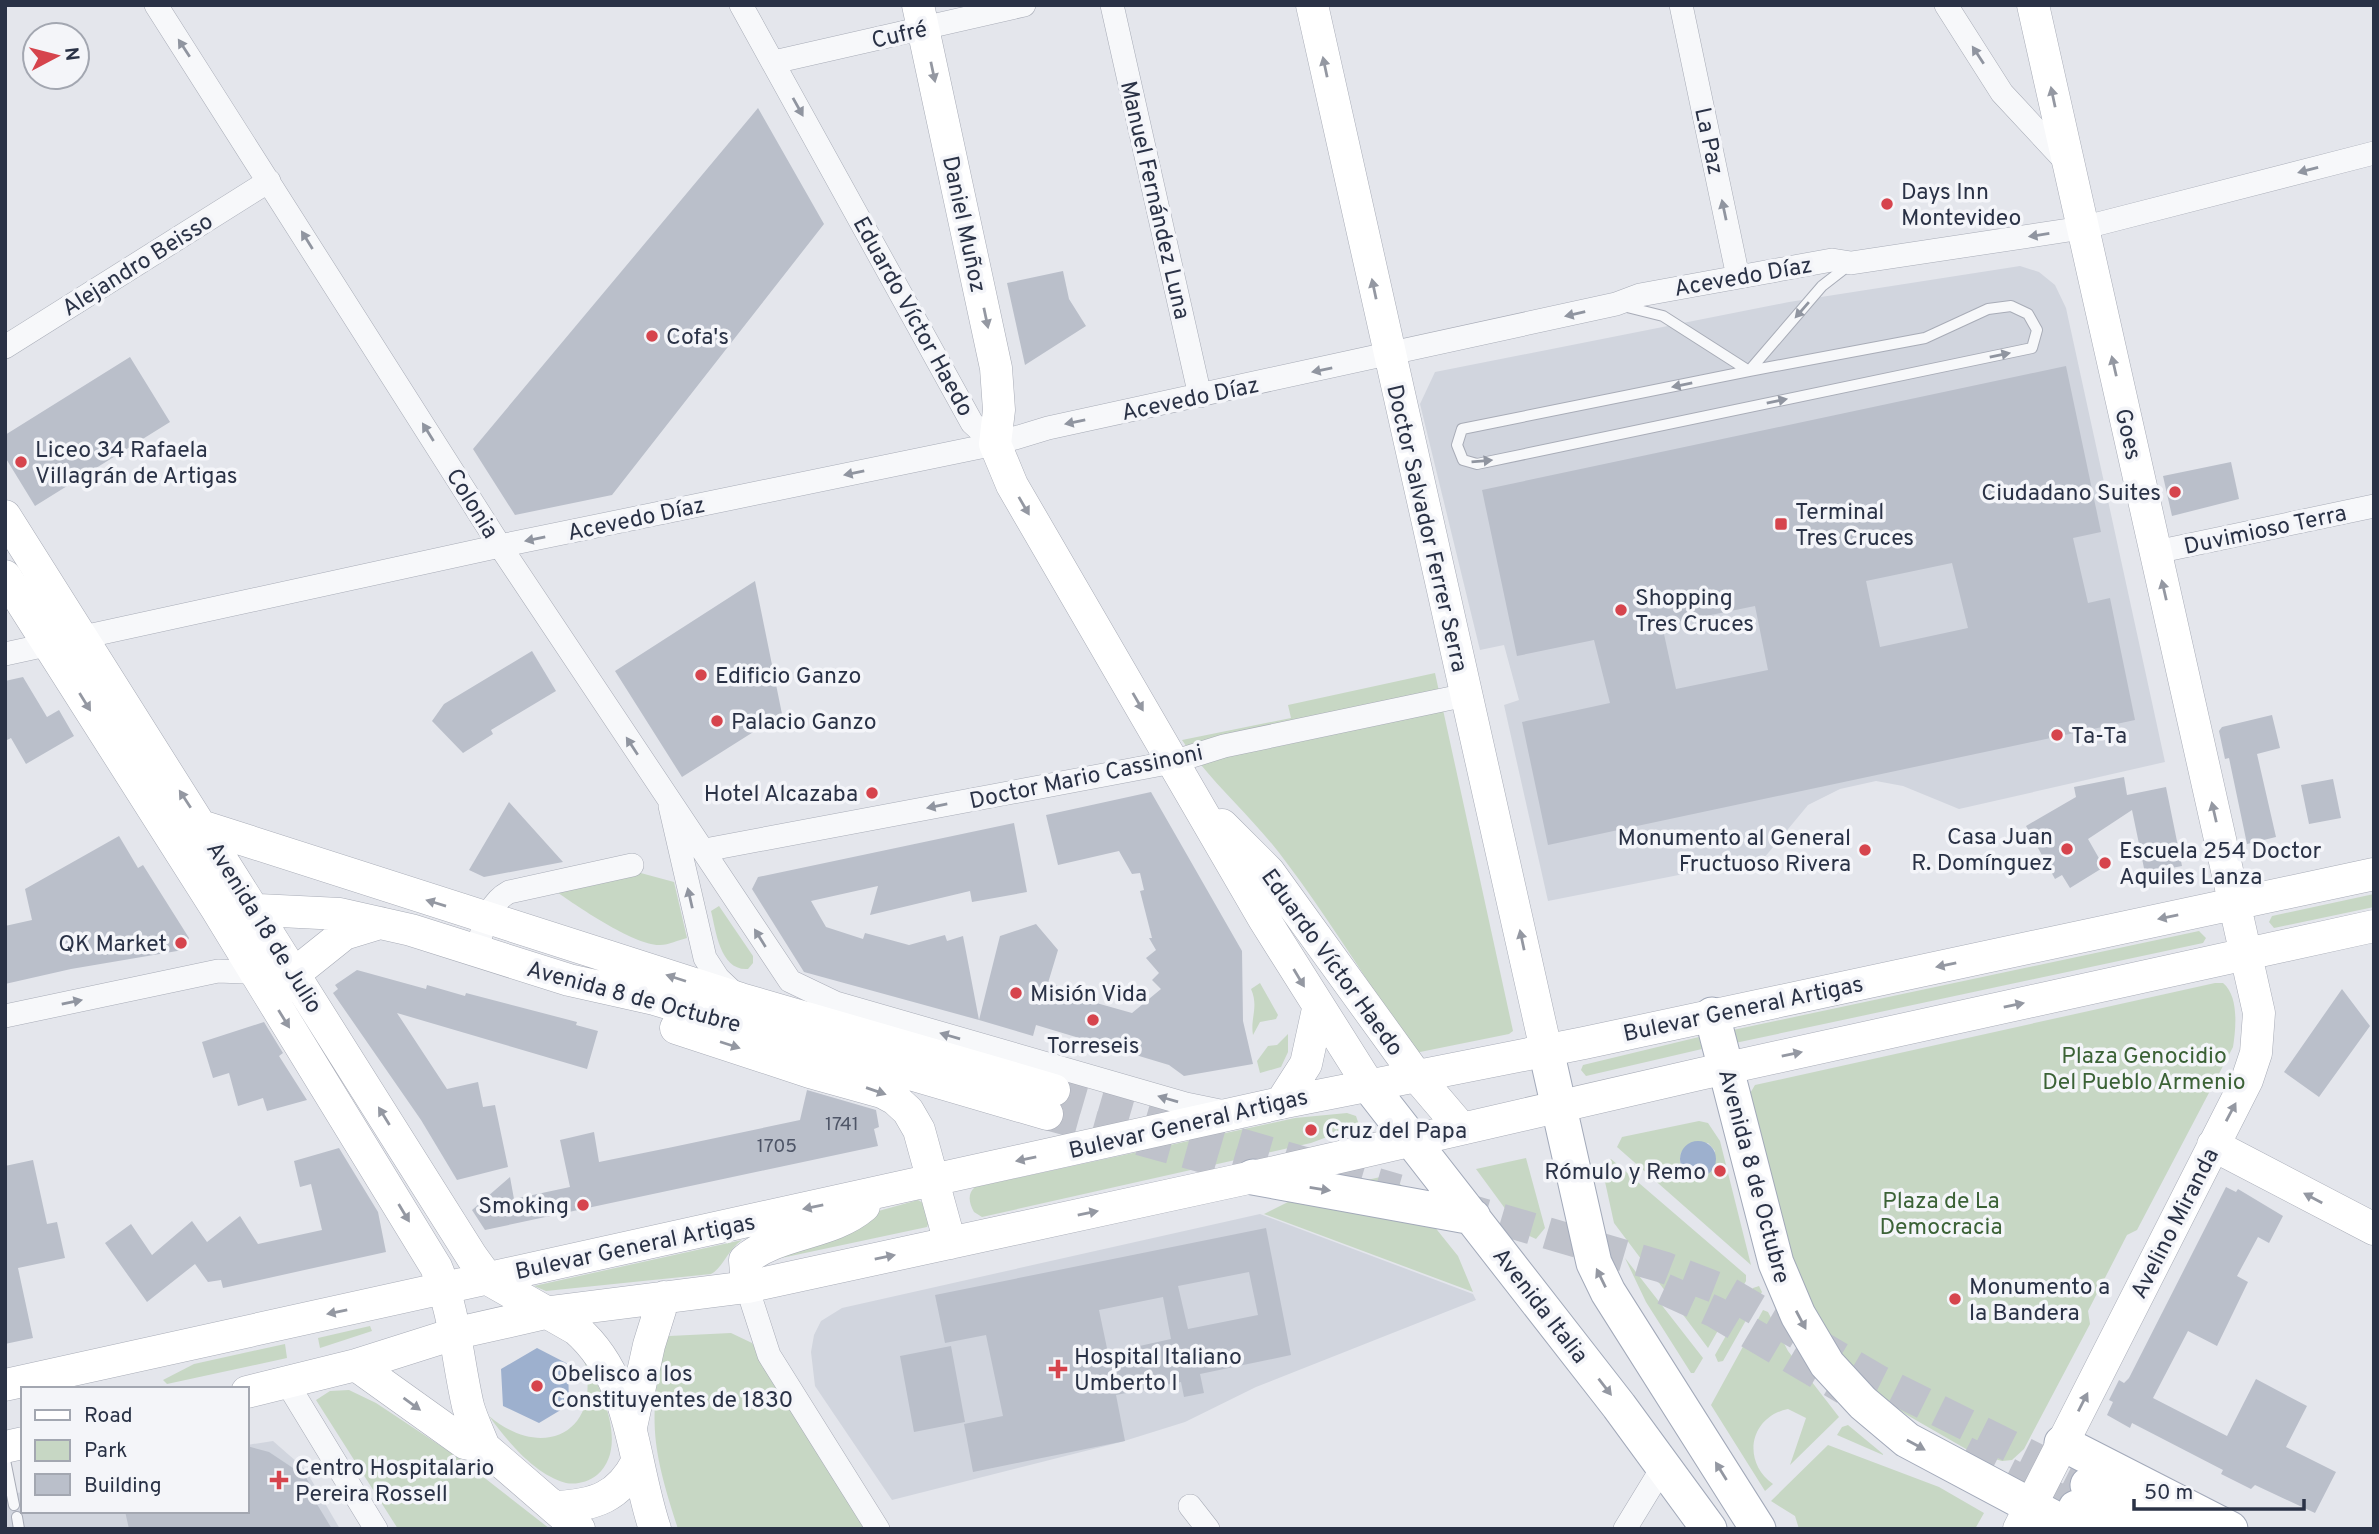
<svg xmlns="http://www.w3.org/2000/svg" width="2379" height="1534" font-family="Overpass,sans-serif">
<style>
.built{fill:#d1d5de}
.green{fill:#c7d7c4;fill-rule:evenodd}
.water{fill:#9db0ce}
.building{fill:#babfca;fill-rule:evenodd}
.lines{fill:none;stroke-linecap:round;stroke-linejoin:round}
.secondary-tunnel{stroke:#bfc2cb;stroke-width:32;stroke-dasharray:32 16;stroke-linecap:butt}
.lane-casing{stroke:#a8acb7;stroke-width:12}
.street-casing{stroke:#a8acb7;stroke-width:24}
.secondary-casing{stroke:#a8acb7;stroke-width:33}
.primary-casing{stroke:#a2a9b9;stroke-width:37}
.lane{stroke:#f7f8fa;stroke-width:10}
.street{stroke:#f7f8fa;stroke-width:23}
.secondary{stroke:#fff;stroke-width:32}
.primary{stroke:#fff;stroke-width:35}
.oneway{fill:#9095a0}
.oneway2{fill:#9498a2}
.poi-dot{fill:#d6444d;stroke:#f4f5f9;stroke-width:2.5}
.labels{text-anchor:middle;stroke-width:7;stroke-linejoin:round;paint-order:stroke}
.number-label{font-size:19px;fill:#4e5567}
.street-label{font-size:23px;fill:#2a3246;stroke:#f4f5f9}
.poi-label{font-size:23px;fill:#2a3246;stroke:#f4f5f9;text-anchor:start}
.park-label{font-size:23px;fill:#3b6236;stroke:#f4f5f9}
</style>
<rect width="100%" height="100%" fill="#e4e6ec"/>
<path class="built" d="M2020,266L2039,272L2055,285L2066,308L2165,762L1959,809L1903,786L1876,781L1840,789L1808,805L1764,858L1548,901L1504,705L1519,700L1504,645L1480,650L1420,404L1435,372L1789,302Z
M1260,1214L1473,1294L1476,1300L1256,1387L1185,1422L1121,1442L892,1500L815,1386L811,1352L814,1335L821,1321L842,1308Z
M273,1441L305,1469L340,1529H5V1495L23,1492V1511H247V1445Z"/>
<path class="green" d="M1435,673L1513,1031L1509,1034L1415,1053C1372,989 1332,923 1286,862C1254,818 1213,785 1182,740L1291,718L1288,705Z
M637,872L674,882L687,938C678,940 669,945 660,945C635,946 575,905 554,890Z
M2374,894V907L2274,928L2269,922L2272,916Z
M719,906L753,956V963L748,969C720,971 716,931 711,911Z
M2199,931L2206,938L2203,943L1735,1043L1733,1030Z
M1260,983L1278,1015L1276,1019L1260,1022L1253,1035C1250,1018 1259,1007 1251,989Z
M2215,983H2223C2239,996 2236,1028 2233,1047L2137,1230L2127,1235L2088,1311L2090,1324L2024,1449L2012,1460L2002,1461L1973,1453L1907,1415L1860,1382L1798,1292L1749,1095L1755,1085Z
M1288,1034V1052L1281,1067L1260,1073L1257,1061L1268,1046L1277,1045Z
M1699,1037L1702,1049L1586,1076L1581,1070L1583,1065Z
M1347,1113L1356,1116L1359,1125L1311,1143L982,1217L974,1212C969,1203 967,1194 975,1187L1295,1118Z
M1699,1121L1708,1123L1720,1141L1751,1265L1617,1147L1622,1137ZM1708,1143L1715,1151L1707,1175C1694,1180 1686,1173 1680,1162L1681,1152Z
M1526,1158L1545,1228L1536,1239L1523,1233L1476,1169Z
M1611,1159L1746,1275V1281L1708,1348L1614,1223L1602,1168L1604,1162Z
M1385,1176L1397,1180L1458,1256L1473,1292L1264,1214L1304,1194Z
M918,1200L923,1203L929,1222L927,1227L772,1260L875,1212Z
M742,1240C728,1249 723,1268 711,1274L546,1291L534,1286Z
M1625,1258L1703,1358L1694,1373H1691L1646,1302Z
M1759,1286L1762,1292L1723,1361L1718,1362L1715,1355L1753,1288Z
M1763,1310L1768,1312L1788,1351L1839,1417L1790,1465L1806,1418L1788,1409C1750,1417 1741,1461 1773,1484L1765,1491L1711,1405Z
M370,1326L372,1331L320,1348L318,1338Z
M731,1333L752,1343L763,1358L865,1529H678C652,1448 648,1423 664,1339L669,1336Z
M285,1344L287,1358L167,1384L163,1380L194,1364Z
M584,1360C602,1388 629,1448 597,1475C588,1482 576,1485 566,1483C535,1475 507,1441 489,1416C543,1462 603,1432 584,1360Z
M349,1390L376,1403L459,1458L550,1529H398L316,1400L330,1391Z
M1848,1425L1883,1454V1455L1837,1435L1842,1427Z
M1828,1445L1939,1487L1984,1513L1975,1529H1799L1795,1516L1771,1501Z"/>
<path class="water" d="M1680 1159a18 18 0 1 1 36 0a18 18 0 1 1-36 0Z
M537,1348L568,1364L569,1405L539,1423L503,1406L501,1369Z"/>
<path class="building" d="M758,108L824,224L612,495L515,515L473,449Z
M1063,271L1069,299L1086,326L1025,365L1007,283Z
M130,357L170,422L35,506L5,457V435Z
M2066,366L2101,532L2073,538L2088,603L2110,598L2135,720L1548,845L1522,722L1610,703L1594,640L1517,656L1482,490ZM1952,563L1968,628L1880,647L1866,581ZM1755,606L1768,670L1676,689L1662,625Z
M2231,462L2239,499L2172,516L2163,476Z
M755,581L782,714L682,777L615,671Z
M532,651L556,691L491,730L493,734L463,753L432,721L444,704Z
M23,677L47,717L59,710L74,736L26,764L11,738L5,741V681Z
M2272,715L2280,748L2257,754L2276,837L2247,844L2229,758L2225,759L2219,731L2222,727Z
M2124,777L2127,795L2166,787L2182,866L2145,873L2132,810L2088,839L2104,867L2070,888L2062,875L2055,879L2026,826L2076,797L2074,787Z
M2333,779L2341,818L2309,824L2301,785Z
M1151,792L1242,951L1243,1021L1253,1064L1184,1076L1169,1065L1036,1025L1033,1036L979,1020L1000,936L1036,924L1058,950L1048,983L1077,992L1075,997L1132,1013L1161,989L1152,980L1159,973L1146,958L1156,950L1149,938H1152L1140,891L1144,890L1140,873L1132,874L1119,851L1058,865L1046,815Z
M509,802L563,862L484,877L469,870Z
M1014,823L1027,892L972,902L970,891L870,915L878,886L811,901L826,927L863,939L865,933L909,945L945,935L947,941L963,936L979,1020L804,972L752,889L758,877Z
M119,836L138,868L143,865L189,938L183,950L71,969L5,984V926L32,920L25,889Z
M357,970L426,989L427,985L465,996L466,993L577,1022L576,1025L598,1031L587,1069L397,1013L447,1089L478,1082L483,1107L495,1105L508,1167L457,1180L421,1120L333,993L338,989L335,985Z
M2342,989L2370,1026L2319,1097L2284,1072Z
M264,1022L283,1053L279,1056L307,1100L267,1111L263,1098L238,1106L229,1073L213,1078L202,1042Z
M807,1090L876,1110L879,1127L874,1129L878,1146L485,1230L472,1210L510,1177L514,1199L570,1187L560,1140L594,1132L599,1162L668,1148L800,1120Z
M339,1148L378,1212L386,1252L223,1288L221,1280L208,1282L195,1264L147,1302L105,1243L131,1224L152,1255L192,1221L207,1242L240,1216L258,1244L322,1230L311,1184L300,1187L294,1161Z
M33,1160L47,1224L57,1222L65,1258L18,1268L33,1338L5,1344V1166Z
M2226,1187L2236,1192L2238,1189L2283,1216L2269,1243L2258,1237L2237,1276L2248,1282L2217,1346L2188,1331L2153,1398L2227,1436L2256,1379L2307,1406L2286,1447L2336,1472L2315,1513L2255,1485L2251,1489L2221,1474L2223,1470L2132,1423L2130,1428L2107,1415L2113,1402L2109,1400L2119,1380L2124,1383L2129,1378Z
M1266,1228L1291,1355L1200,1374L1204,1393L1184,1397L1181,1382L1116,1395L1125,1441L973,1472L964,1424L1003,1416L986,1335L945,1343L935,1295ZM1249,1272L1258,1315L1188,1329L1178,1286ZM1163,1297L1171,1339L1108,1353L1099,1310Z
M951,1346L965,1422L914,1432L900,1356Z
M247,1446L269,1452L305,1476L313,1489L309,1491L332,1529H129L125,1511H247Z"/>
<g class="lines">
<path class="secondary-tunnel" d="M1054,1090L1398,1190
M1047,1114L1251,1170
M1455,1206L1663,1267L1725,1291L1879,1381L2088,1485
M1664,1289L1715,1312L1845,1389
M1965,1452L2076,1508"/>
<g class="lane-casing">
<path id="lane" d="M1623,306L1663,316L1749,371L1925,338L1988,309L2011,306L2028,314L2037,330L2032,348L1477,464L1463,460L1457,445L1462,429L1749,371L1822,286L1849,265
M5,1460L14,1505
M17,1517L19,1529"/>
</g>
<g class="street-casing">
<path id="street" d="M156,5L500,546L790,981L836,1003L1186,1104L1225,1112
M741,5L972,423L995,444
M1112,5L1200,396
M1681,5L1738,277
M1946,5L2002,93L2068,164
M774,62L1024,5
M5,347L269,181
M2156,552L2374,506
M5,654L500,546L995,444L1048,428L1616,304L1640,295L1832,260L1851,263L2082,228L2374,153
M670,806L705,958L718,978L735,994
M705,850L1173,762L1224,746L1466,695
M476,951C484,928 487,904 509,892L632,865
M5,1016L218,971L267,973
M747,1287L769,1355L878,1529
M287,1383L376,1529
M1190,1506L1208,1529
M1625,1529L1664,1465"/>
</g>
<g class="secondary-casing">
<path id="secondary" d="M918,5L996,368L999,410L995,444L1012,485L1264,919L1368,1084
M1312,5L1546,1050
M5,516L472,1257L488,1279L576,1329C634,1379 632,1461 655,1529
M5,576L216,908L436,1267C455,1312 457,1358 468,1406C472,1420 479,1434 484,1447
M1222,825L1269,872L1415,1074L1461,1128
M204,827L741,999L1054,1090
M238,909L340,914L411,930L569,980L654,999L1047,1114
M294,974L344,934L380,923
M676,1028L810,1072L882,1092L895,1099L908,1111L919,1130L950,1243
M1281,1103L1306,1064L1318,1009
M2213,1145L2374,1229
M747,1287L745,1260C780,1231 830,1235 864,1206
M356,1365L465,1443L484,1447L579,1529
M5,1385L1281,1103L1584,1043L2374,874
M247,1392L356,1365L457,1333L550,1312L747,1287L1253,1177L1700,1074L2374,926
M631,1427L649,1345L664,1297
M5,1447L23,1443
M557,1507C595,1505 619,1497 637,1462
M2019,1529L2247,1080L2256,1053L2259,1013L2033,5"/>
</g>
<g class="primary-casing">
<path id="primary" d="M1712,1015L1776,1263L1798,1315L1827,1364L1863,1403L1907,1440L2074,1529
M1546,1050L1594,1263L1608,1292L1758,1529
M1368,1084L1619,1406L1709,1529
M1253,1177L1473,1217
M2062,1443L2230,1529
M2088,1485L2176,1529
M2076,1508L2118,1529"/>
</g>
<use href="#lane" class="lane"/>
<use href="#street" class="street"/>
<use href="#secondary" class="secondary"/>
<use href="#primary" class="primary"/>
</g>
<defs><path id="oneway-solid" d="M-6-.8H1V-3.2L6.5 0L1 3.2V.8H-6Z" transform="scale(1.75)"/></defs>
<g class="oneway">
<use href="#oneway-solid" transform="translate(184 48) rotate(-123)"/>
<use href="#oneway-solid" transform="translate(1978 55) rotate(-123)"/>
<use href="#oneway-solid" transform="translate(798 107) rotate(61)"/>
<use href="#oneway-solid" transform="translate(2308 170) rotate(165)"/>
<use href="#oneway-solid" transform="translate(1724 210) rotate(-102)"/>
<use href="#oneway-solid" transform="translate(2039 235) rotate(171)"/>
<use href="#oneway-solid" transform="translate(307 240) rotate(-122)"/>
<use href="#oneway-solid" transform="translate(1802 310) rotate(131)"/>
<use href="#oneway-solid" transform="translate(1575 314) rotate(167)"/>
<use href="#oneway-solid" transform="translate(2000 355) rotate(-12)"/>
<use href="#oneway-solid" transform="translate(1322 370) rotate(168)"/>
<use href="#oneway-solid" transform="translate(1682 385) rotate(168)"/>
<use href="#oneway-solid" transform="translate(1777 401) rotate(-12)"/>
<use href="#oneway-solid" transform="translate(1075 422) rotate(168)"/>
<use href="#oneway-solid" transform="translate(428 432) rotate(-122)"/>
<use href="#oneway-solid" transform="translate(1482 461) rotate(-5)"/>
<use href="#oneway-solid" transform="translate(854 473) rotate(168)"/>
<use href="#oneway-solid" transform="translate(535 539) rotate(168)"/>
<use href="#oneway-solid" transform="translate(632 746) rotate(-123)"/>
<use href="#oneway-solid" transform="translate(937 806) rotate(169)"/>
<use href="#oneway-solid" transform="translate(690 898) rotate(-103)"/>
<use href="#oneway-solid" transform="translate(760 938) rotate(-122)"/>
<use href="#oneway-solid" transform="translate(72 1002) rotate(-12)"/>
<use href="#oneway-solid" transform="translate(950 1036) rotate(-164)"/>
<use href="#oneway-solid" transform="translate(1168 1099) rotate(-164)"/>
</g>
<g class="oneway2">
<use href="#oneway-solid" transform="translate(1325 67) rotate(-102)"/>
<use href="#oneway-solid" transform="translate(933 72) rotate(78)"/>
<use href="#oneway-solid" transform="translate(2053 97) rotate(-102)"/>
<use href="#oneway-solid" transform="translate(1374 289) rotate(-102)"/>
<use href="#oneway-solid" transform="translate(986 318) rotate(78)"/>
<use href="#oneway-solid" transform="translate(2114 366) rotate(-103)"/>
<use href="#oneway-solid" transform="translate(1024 506) rotate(60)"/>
<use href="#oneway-solid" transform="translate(2164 590) rotate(-103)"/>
<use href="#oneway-solid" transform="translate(85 702) rotate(58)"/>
<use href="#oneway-solid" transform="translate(1138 702) rotate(60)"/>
<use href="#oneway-solid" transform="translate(185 799) rotate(-123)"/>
<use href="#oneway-solid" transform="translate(2214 812) rotate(-103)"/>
<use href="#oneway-solid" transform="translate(436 903) rotate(-163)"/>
<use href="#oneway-solid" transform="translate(2168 917) rotate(168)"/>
<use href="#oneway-solid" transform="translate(1522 940) rotate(-102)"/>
<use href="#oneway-solid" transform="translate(1946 965) rotate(168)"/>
<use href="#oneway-solid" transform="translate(676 978) rotate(-162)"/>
<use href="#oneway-solid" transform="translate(1299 978) rotate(59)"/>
<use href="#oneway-solid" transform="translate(2014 1005) rotate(-12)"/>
<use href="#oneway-solid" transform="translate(284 1019) rotate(58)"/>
<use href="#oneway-solid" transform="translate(730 1045) rotate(18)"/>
<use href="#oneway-solid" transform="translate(1792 1054) rotate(-12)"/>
<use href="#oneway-solid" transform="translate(876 1091) rotate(19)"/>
<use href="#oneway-solid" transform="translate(2231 1112) rotate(-62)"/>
<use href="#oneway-solid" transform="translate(384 1116) rotate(-122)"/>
<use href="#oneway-solid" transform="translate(1026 1159) rotate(168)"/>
<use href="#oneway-solid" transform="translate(1320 1189) rotate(9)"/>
<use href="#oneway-solid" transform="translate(2313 1198) rotate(-152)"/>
<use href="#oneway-solid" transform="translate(813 1207) rotate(168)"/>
<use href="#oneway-solid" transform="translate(404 1213) rotate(59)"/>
<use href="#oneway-solid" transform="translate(1088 1213) rotate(-12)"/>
<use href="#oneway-solid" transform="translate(885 1257) rotate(-12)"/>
<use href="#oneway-solid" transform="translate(1601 1278) rotate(-116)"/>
<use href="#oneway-solid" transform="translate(337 1312) rotate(168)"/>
<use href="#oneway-solid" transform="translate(1801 1320) rotate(62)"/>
<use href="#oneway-solid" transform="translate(1605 1387) rotate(52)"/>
<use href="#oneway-solid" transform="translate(2083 1402) rotate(-63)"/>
<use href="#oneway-solid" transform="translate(412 1404) rotate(36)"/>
<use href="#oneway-solid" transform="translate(1916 1445) rotate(29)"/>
<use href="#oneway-solid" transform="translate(1721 1471) rotate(-122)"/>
</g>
<g class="poi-dot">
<circle cx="1887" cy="204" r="7"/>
<circle cx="652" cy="336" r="7"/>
<circle cx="21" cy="462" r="7"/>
<circle cx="2175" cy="492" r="7"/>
<rect x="1774" y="517" width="14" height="14" rx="3.5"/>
<circle cx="1621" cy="610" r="7"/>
<circle cx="701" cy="675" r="7"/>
<circle cx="717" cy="721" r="7"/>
<circle cx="2057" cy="735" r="7"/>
<circle cx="872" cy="793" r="7"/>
<circle cx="2067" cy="849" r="7"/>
<circle cx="1865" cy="850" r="7"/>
<circle cx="2105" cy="863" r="7"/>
<circle cx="181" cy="943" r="7"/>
<circle cx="1016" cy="993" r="7"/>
<circle cx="1093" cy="1020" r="7"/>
<circle cx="1311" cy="1130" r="7"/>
<circle cx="1720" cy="1171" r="7"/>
<circle cx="583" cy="1205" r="7"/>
<circle cx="1955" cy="1299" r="7"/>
<path d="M1054.5 1358.5h7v7h7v7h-7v7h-7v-7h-7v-7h7z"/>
<circle cx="537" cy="1386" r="7"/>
<path d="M275.5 1469.5h7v7h7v7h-7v7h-7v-7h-7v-7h7z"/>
</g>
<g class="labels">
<g class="number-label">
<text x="842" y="1130">1741</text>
<text x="777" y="1152">1705</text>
</g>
<g class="street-label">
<text transform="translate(899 34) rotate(-13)" y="8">Cufré</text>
<text transform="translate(1710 141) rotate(78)" y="8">La Paz</text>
<text transform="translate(1156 200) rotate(77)" y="8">Manuel Fernández Luna</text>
<text transform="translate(965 224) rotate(78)" y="8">Daniel Muñoz</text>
<text transform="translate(137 264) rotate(-32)" y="8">Alejandro Beisso</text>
<text transform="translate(1743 276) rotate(-10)" y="8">Acevedo Díaz</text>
<text transform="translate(914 316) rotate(61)" y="8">Eduardo Víctor Haedo</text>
<text transform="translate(1190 398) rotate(-12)" y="8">Acevedo Díaz</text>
<text transform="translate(2129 434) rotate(77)" y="8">Goes</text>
<text transform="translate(473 503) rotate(58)" y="8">Colonia</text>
<text transform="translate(636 518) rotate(-12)" y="8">Acevedo Díaz</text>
<text transform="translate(1428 528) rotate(77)" y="8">Doctor Salvador Ferrer Serra</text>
<text transform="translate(2265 529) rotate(-12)" y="8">Duvimioso Terra</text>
<text transform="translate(1086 776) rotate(-12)" y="8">Doctor Mario Cassinoni</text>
<text transform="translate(265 927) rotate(58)" y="8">Avenida 18 de Julio</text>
<text transform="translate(1333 962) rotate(54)" y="8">Eduardo Víctor Haedo</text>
<text transform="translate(634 996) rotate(15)" y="8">Avenida 8 de Octubre</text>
<text transform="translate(1743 1008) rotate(-12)" y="8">Bulevar General Artigas</text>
<text transform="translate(1188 1123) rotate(-13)" y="8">Bulevar General Artigas</text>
<text transform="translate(1755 1176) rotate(75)" y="8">Avenida 8 de Octubre</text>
<text transform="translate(2174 1223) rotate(-63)" y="8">Avelino Miranda</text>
<text transform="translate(635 1246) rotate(-12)" y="8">Bulevar General Artigas</text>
<text transform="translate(1541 1305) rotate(52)" y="8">Avenida Italia</text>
</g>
<g class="poi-label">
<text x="1901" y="199">Days Inn<tspan x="1901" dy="26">Montevideo</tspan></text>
<text x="666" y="344">Cofa's</text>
<text x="35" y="457">Liceo 34 Rafaela<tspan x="35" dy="26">Villagrán de Artigas</tspan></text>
<text x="2161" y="500" text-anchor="end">Ciudadano Suites</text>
<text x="1795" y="519">Terminal<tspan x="1795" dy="26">Tres Cruces</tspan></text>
<text x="1635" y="605">Shopping<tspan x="1635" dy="26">Tres Cruces</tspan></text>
<text x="715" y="683">Edificio Ganzo</text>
<text x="731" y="729">Palacio Ganzo</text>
<text x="2071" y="743">Ta-Ta</text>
<text x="858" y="801" text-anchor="end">Hotel Alcazaba</text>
<text x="2053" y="844" text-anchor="end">Casa Juan<tspan x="2053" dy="26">R. Domínguez</tspan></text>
<text x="1851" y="845" text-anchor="end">Monumento al General<tspan x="1851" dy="26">Fructuoso Rivera</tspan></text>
<text x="2119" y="858">Escuela 254 Doctor<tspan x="2119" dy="26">Aquiles Lanza</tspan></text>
<text x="167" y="951" text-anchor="end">QK Market</text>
<text x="1030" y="1001">Misión Vida</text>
<text x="1093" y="1053" text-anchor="middle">Torreseis</text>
<text x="1325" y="1138">Cruz del Papa</text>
<text x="1706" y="1179" text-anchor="end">Rómulo y Remo</text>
<text x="569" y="1213" text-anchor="end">Smoking</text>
<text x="1969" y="1294">Monumento a<tspan x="1969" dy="26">la Bandera</tspan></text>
<text x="1074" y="1364">Hospital Italiano<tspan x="1074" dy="26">Umberto I</tspan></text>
<text x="551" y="1381">Obelisco a los<tspan x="551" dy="26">Constituyentes de 1830</tspan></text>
<text x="295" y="1475">Centro Hospitalario<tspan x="295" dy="26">Pereira Rossell</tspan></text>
</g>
<g class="park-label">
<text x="2144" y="1063">Plaza Genocidio<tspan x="2144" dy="26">Del Pueblo Armenio</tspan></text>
<text x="1941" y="1208">Plaza de La<tspan x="1941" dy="26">Democracia</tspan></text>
</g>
</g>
<rect width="2379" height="1534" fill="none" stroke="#2a3246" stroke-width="14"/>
<rect x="21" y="1387" width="228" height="126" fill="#f4f5f9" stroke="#a3a7b1" stroke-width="2"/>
<rect x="35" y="1410" width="35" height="10" fill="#ffffff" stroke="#a3a7b1" stroke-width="2"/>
<text x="84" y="1422" font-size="21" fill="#2a3246">Road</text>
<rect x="35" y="1440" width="35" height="21" fill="#c7d7c4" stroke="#a3a7b1" stroke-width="2"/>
<text x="84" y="1457" font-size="21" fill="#2a3246">Park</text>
<rect x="35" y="1474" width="35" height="21" fill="#babfca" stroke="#a3a7b1" stroke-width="2"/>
<text x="84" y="1492" font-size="21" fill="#2a3246">Building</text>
<g transform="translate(56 56) rotate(83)"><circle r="33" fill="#f4f5f9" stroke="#a3a7b1" stroke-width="2"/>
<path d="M0-5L12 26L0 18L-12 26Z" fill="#d6444d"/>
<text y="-10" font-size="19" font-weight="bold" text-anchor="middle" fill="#2a3246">N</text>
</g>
<path d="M2134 1499v10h170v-10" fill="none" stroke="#2a3246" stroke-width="3.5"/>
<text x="2144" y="1499" font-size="21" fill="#2a3246" stroke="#f4f5f9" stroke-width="5" paint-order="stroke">50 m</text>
</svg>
